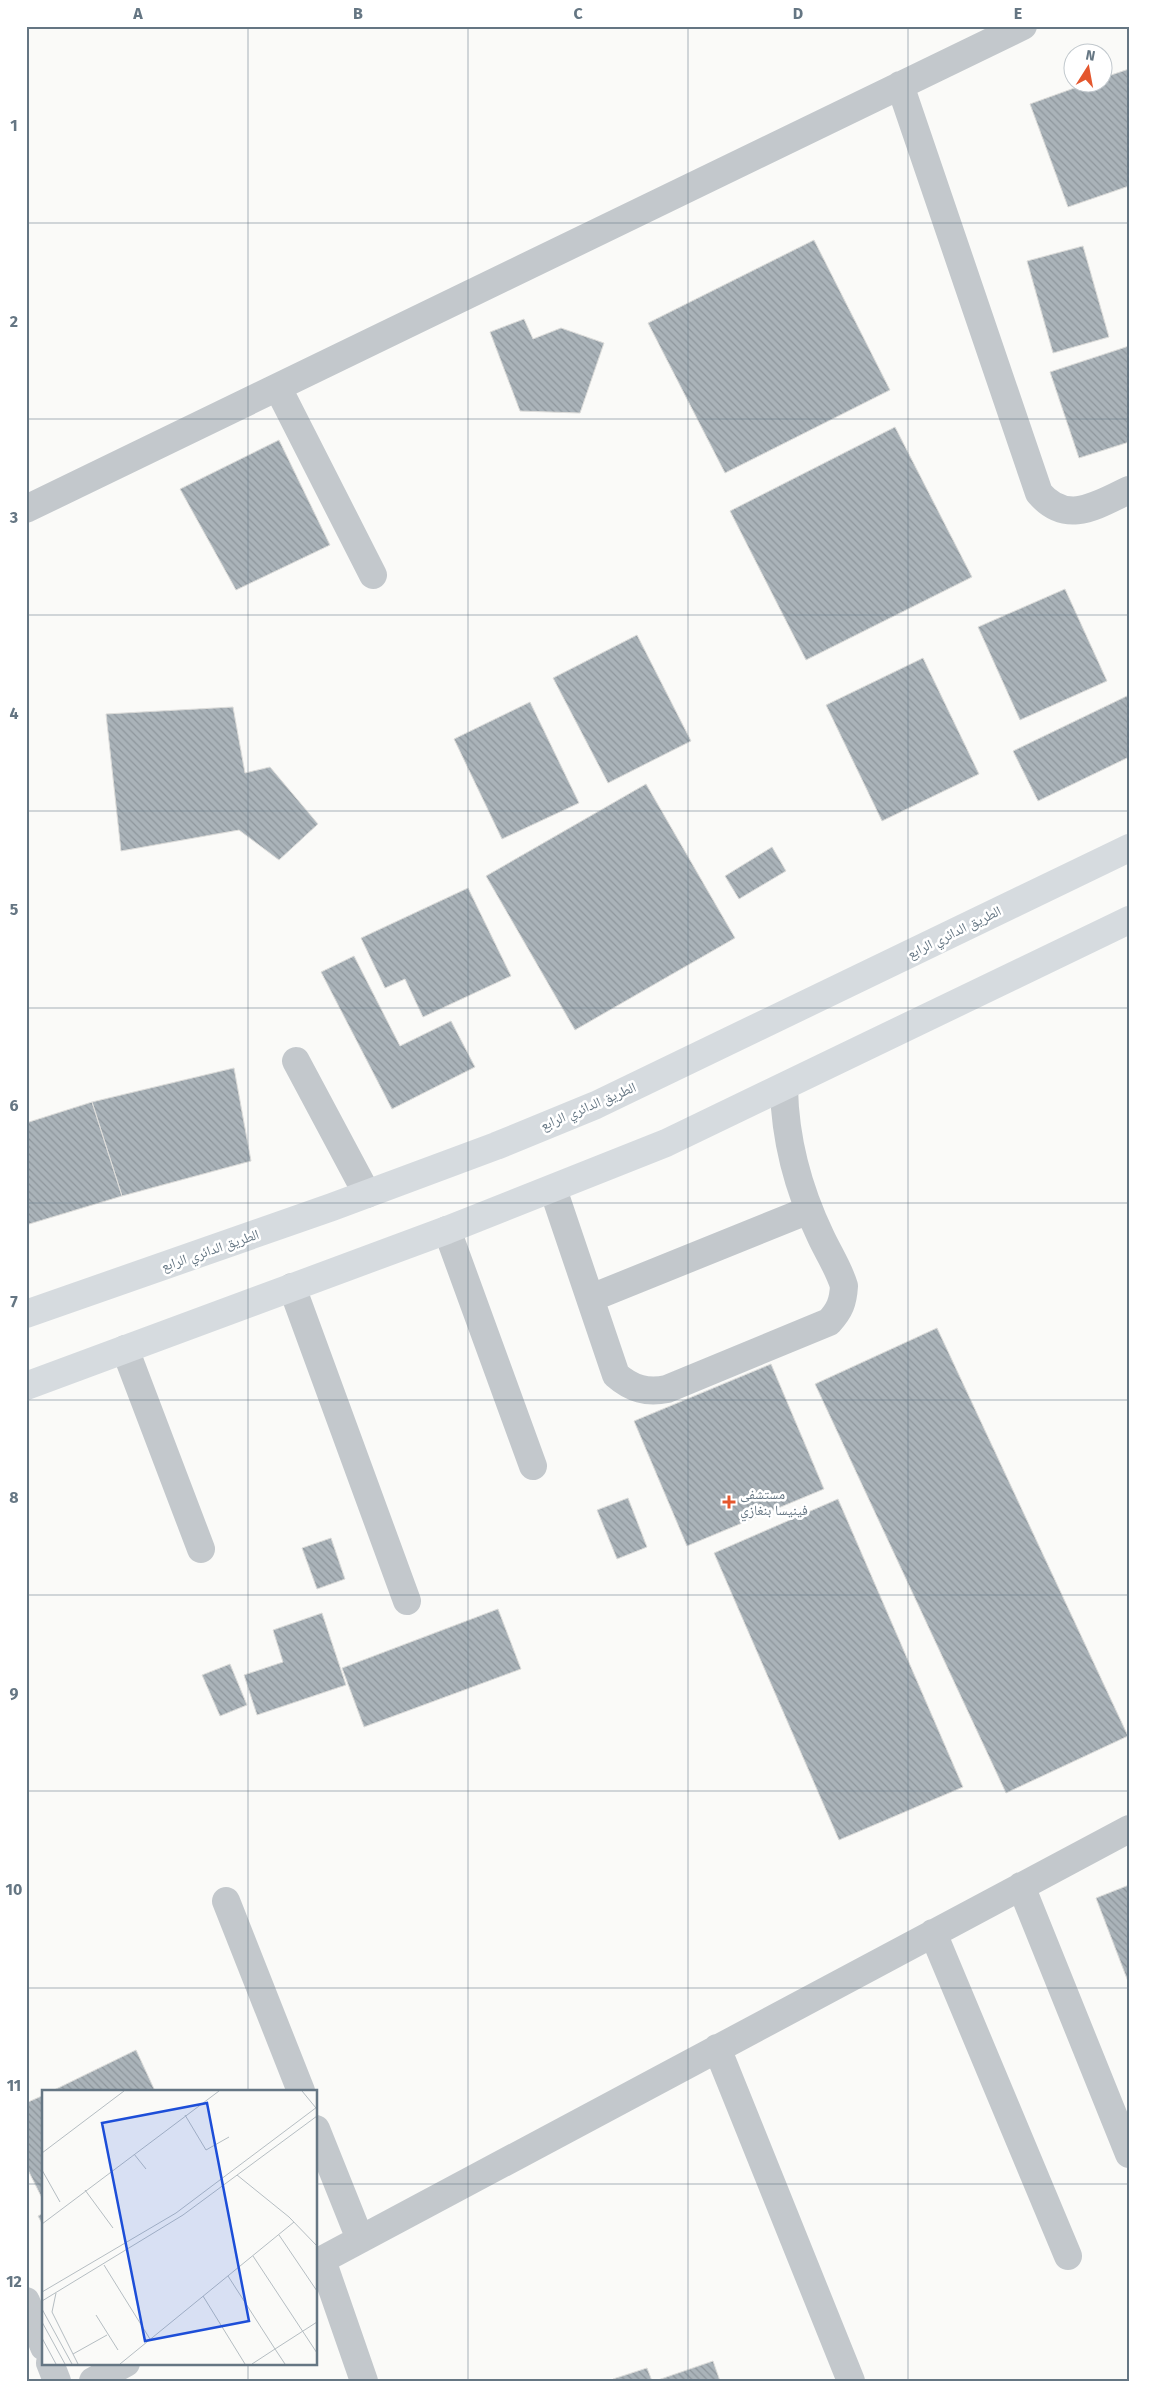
<svg xmlns="http://www.w3.org/2000/svg" width="1155" height="2407" font-family="'Fira Sans','Noto Naskh Arabic',sans-serif">
<style>
.building{fill:url(#building-back-hatch);stroke:#dcdcda}
.lines{fill:none;stroke-linecap:round;stroke-linejoin:round}
.minor{stroke:#c3c8cc;stroke-width:28}
.major{stroke:#d6dbdf;stroke-width:28}
.grid{fill:none;stroke:#657683;stroke-width:1;stroke-opacity:0.55}
.poi-dot{fill:#e4572e;stroke:#fff;stroke-width:2}
.labels{text-anchor:middle;stroke-width:5;stroke-linejoin:round;paint-order:stroke}
.street-label{font-size:14px;fill:#657683;stroke:#fff}
.poi-label{font-size:14px;fill:#657683;stroke:#fff;text-anchor:start}
.inset-road{fill:none;stroke:#b5bdc2;stroke-width:1}
.view{fill:#1d4ed8;fill-opacity:0.15;stroke:#1d4ed8;stroke-width:2.5}
.inset-edge{fill:none;stroke:#657683;stroke-width:2.5}
.neatline{fill:none;stroke:#657683;stroke-width:2}
.grid-label{font-size:16px;text-anchor:middle;font-weight:bold;fill:#657683}
</style>
<defs>
<pattern id="building-back-hatch" width="6" height="6" patternUnits="userSpaceOnUse" patternTransform="scale(1.25)"><rect width="6" height="6" fill="#aab3b9"/><path d="M-1 5l2 2M0 0l6 6M5-1l2 2" fill="none" stroke="#8e969c"/></pattern>
</defs>
<rect width="100%" height="100%" fill="#fafaf8"/>
<path class="building" d="M1129,69V186L1068,207L1030,104L1091,82H1102V78Z
M814,240L890,390L725,473L648,323Z
M1083,246L1109,337L1053,353L1027,261Z
M524,319L533,339L561,328L604,343L580,413L520,411L490,332Z
M1129,346V442L1079,458L1050,372Z
M895,427L972,577L806,660L730,511Z
M279,440L330,545L236,590L180,489Z
M1065,589L1107,681L1020,720L978,627Z
M637,635L691,741L608,783L553,678Z
M923,658L979,774L882,821L826,705Z
M1129,695V757L1038,801L1013,751Z
M530,702L579,803L502,839L454,739Z
M233,707L245,773L270,767L318,824L279,860L239,830L121,851L106,714Z
M646,784L735,938L575,1030L486,876Z
M772,847L786,871L739,899L725,876Z
M468,888L511,976L423,1017L405,979L385,988L361,938Z
M354,956L400,1046L451,1021L475,1067L392,1109L321,972Z
M234,1068L251,1161L122,1196L92,1102Z
M92,1102L122,1196L26,1225V1123Z
M937,1328L1128,1736L1006,1793L815,1384Z
M771,1364L824,1489L687,1546L634,1421Z
M628,1498L647,1547L617,1559L597,1510Z
M838,1499L963,1787L839,1840L714,1553Z
M331,1538L345,1579L317,1589L302,1548Z
M498,1609L521,1669L364,1727L342,1668Z
M322,1613L346,1685L257,1715L244,1675L283,1662L273,1630Z
M230,1664L247,1705L220,1716L202,1675Z
M1129,1885V1984L1096,1898Z
M136,2050L155,2091H52Z
M44,2095V2202L26,2166V2103Z
M44,2213V2227L38,2216Z
M713,2361L720,2381H655Z
M647,2368L652,2381H613V2379Z"/>
<g class="lines">
<path class="minor" d="M900,85L1039,493C1067,526 1097,505 1129,490
M278,388L373,575
M26,509L1023,26
M296,1061L367,1194
M553,1189L616,1375C632,1389 647,1393 667,1389L829,1322C840,1310 843,1302 844,1286C839,1269 829,1254 821,1237C798,1189 785,1141 784,1088
M447,1230L533,1466
M292,1287L407,1601
M591,1298L809,1210
M125,1349L201,1549
M1021,1886L1129,2154
M226,1901L301,2091
M933,1933L1068,2256
M717,2048L851,2381
M316,2129L360,2239
M322,2260L364,2381
M316,2263L1129,1829
M26,2301L44,2347
M50,2363L57,2381
M93,2381L126,2363"/>
<path class="major" d="M26,1314L332,1207L496,1146L596,1105L1129,848
M26,1386L447,1230L666,1143L1129,920"/>
</g>
<path class="grid" d="M248,26V2091M468,26V2381M688,26V2381M908,26V2381M26,223H1129M26,419H1129M26,615H1129M26,811H1129M26,1008H1129M26,1203H1129M26,1400H1129M26,1595H1129M26,1791H1129M26,1988H1129M26,2184H44M316,2184H1129M248,2363V2381"/>
<path class="poi-dot" d="M726.5 1494.5h5v5h5v5h-5v5h-5v-5h-5v-5h5z"/>
<g class="labels">
<g class="street-label">
<text transform="translate(954 932) rotate(-26)" y="5">الطريق الدائري الرابع</text>
<text transform="translate(588 1106) rotate(-23)" y="5">الطريق الدائري الرابع</text>
<text transform="translate(210 1250) rotate(-19)" y="5">الطريق الدائري الرابع</text>
</g>
<g class="poi-label">
<text x="740" y="1499">مستشفى<tspan x="740" dy="16">فينيسا بنغازي</tspan></text>
</g>
</g>
<g transform="translate(42 2090)">
<rect width="275" height="275" fill="#fafaf8"/>
<path class="inset-road" d="M260,1L274,18M143,25L164,60L187,47M0,63L82,1M92,64L104,79M0,80L18,112M195,85L247,127L275,156M43,100L71,138M0,134L177,1M237,145L275,201M211,166L275,263M62,175L108,249M186,186L233,259L275,232M0,202L134,123L275,17M14,203L10,222L36,274M161,206L203,274M0,211L141,125L275,26M0,219L30,274M54,225L76,260M0,232L23,274M0,248L14,274M31,264L65,245M78,274L252,132M210,274L233,259L243,274"/>
<path class="view" d="M165,13L207,231L103,251L60,33Z"/>
<rect width="275" height="275" class="inset-edge"/>
</g>
<rect width="1155" height="2407" fill="none" stroke="#ffffff" stroke-width="55"/>
<g transform="translate(1088 68) rotate(11)"><circle r="24" fill="#ffffff" stroke="#c1c8cd"/>
<path d="M0-4L9 19L0 12L-9 19Z" fill="#e4572e"/>
<text y="-8" font-size="14" font-weight="bold" text-anchor="middle" fill="#657683">N</text>
</g>
<rect x="28" y="28" width="1100" height="2352" class="neatline"/>
<g class="grid-label">
<text x="138" y="19">A</text>
<text x="358" y="19">B</text>
<text x="578" y="19">C</text>
<text x="798" y="19">D</text>
<text x="1018" y="19">E</text>
<text x="14" y="131">1</text>
<text x="14" y="327">2</text>
<text x="14" y="523">3</text>
<text x="14" y="719">4</text>
<text x="14" y="915">5</text>
<text x="14" y="1111">6</text>
<text x="14" y="1307">7</text>
<text x="14" y="1503">8</text>
<text x="14" y="1699">9</text>
<text x="14" y="1895">10</text>
<text x="14" y="2091">11</text>
<text x="14" y="2287">12</text>
</g>
</svg>
